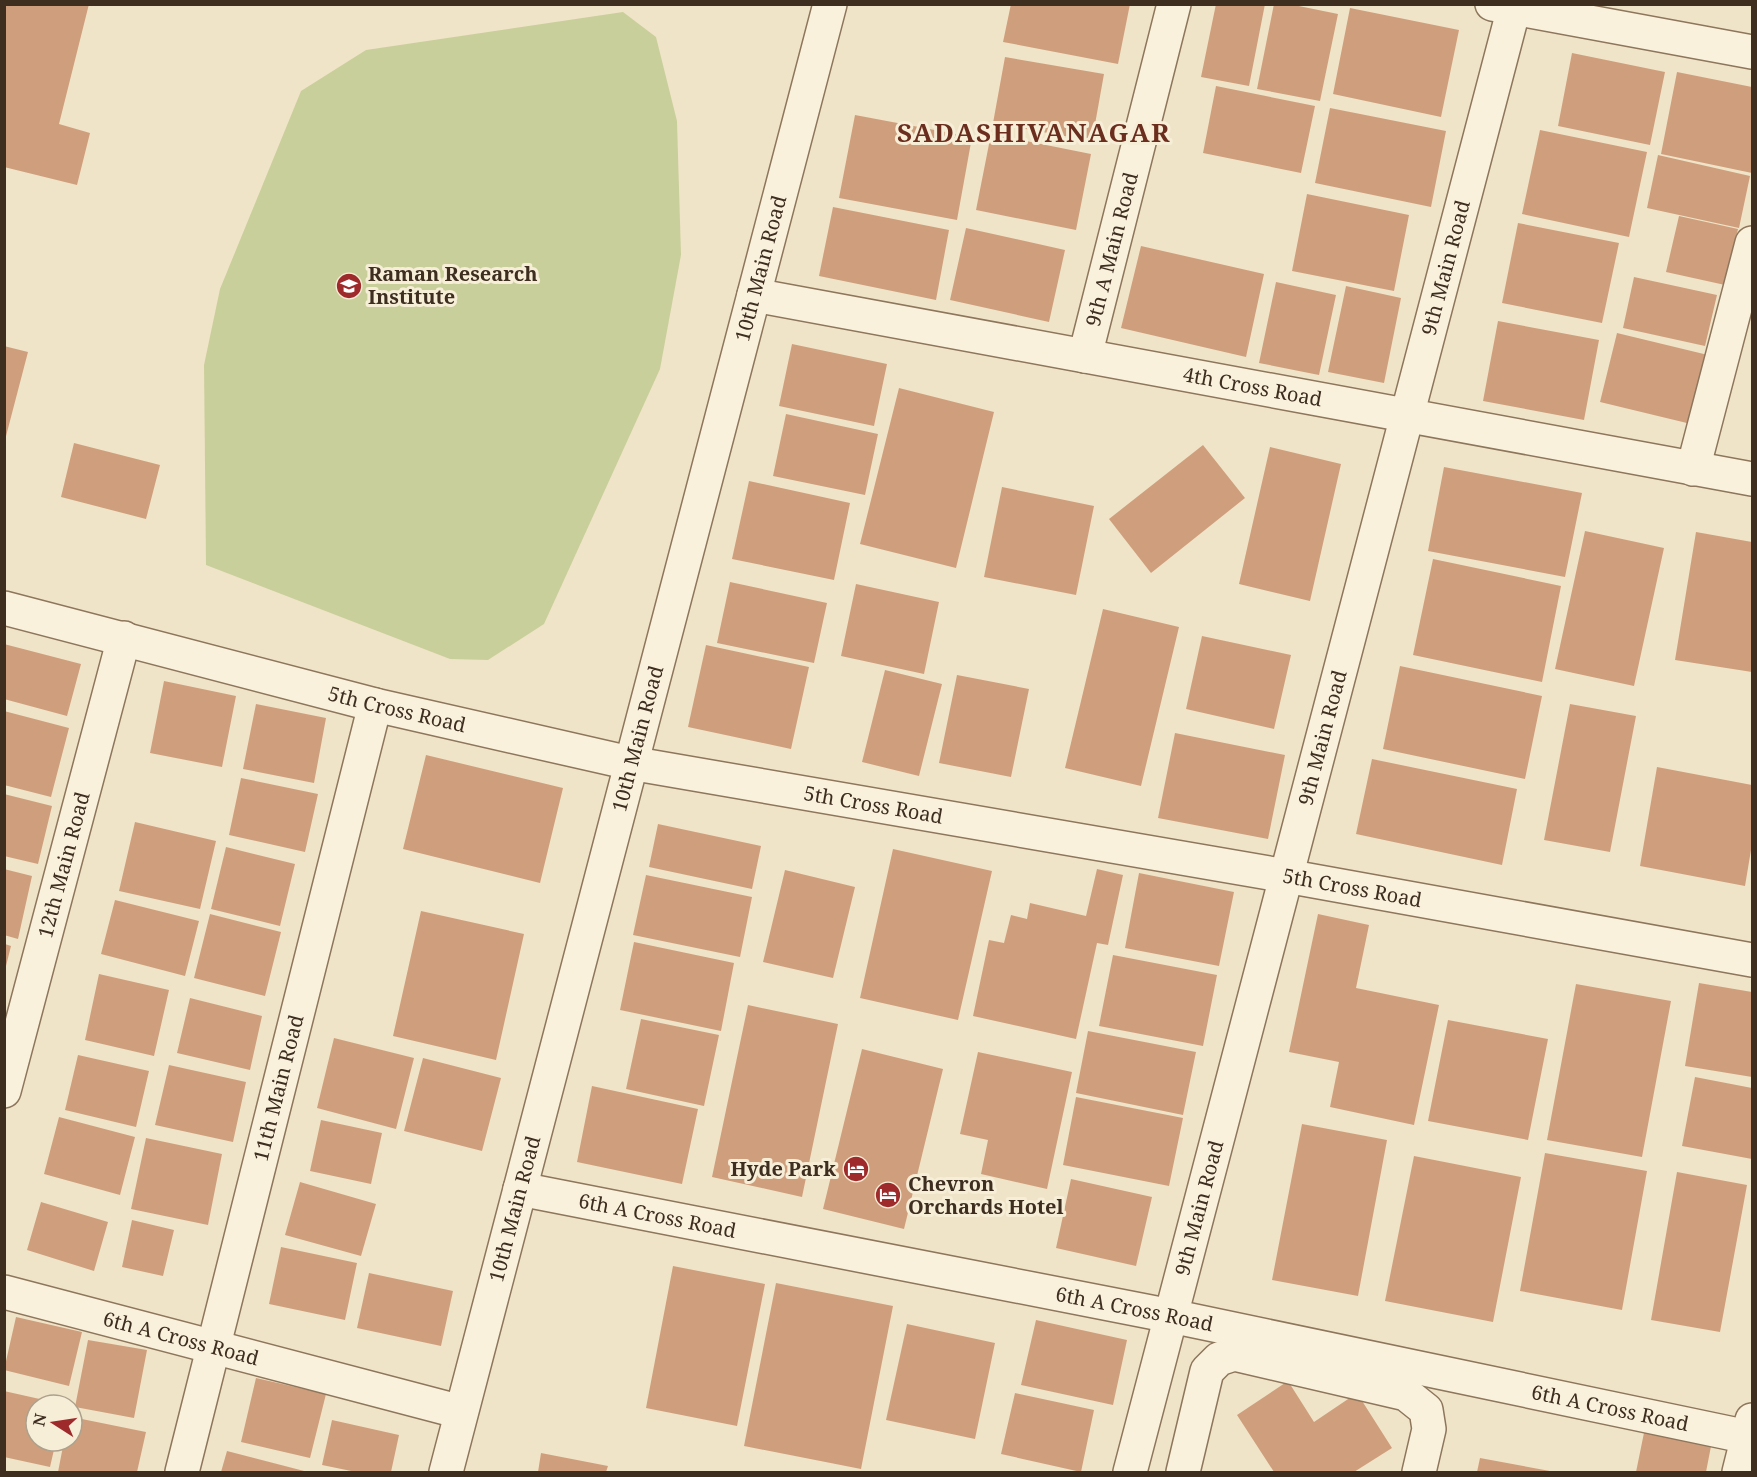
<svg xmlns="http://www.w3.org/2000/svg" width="1757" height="1477" font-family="'Noto Serif',serif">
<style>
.green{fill:#c9cf9b}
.building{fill:#cf9f7d}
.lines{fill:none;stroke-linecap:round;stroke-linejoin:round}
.minor-casing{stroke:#8d765c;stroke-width:36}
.minor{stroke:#faf1dc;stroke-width:33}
.labels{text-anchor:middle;stroke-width:6;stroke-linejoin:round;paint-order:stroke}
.street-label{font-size:20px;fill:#3d2e20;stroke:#f7eed8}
.poi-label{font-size:20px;font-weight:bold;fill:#3d2e20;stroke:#f7eed8;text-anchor:start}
.district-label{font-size:26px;font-weight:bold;letter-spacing:1.5px;fill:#6b2e1e;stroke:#f7eed8}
</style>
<rect width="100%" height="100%" fill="#f0e4c8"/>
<path class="green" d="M623,12L656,37L677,121L681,255L660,369L544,624L488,660L450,659L206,565L204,365L220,289L301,91L366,50Z"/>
<path class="building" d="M4,4H89L59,124L90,133L77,185L4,167Z
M1011,4H1130L1118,64L1003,42Z
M1216,4H1265L1249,86L1201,77Z
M1274,4H1289L1338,14L1320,101L1257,89Z
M1350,8L1459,30L1441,117L1333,94Z
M1572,53L1665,72L1650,145L1558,126Z
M1005,57L1104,74L1092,141L993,123Z
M1677,72L1752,87V173L1661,154Z
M1216,86L1315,106L1301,173L1203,153Z
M1330,108L1446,131L1431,207L1315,183Z
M855,115L972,137L957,220L839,198Z
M1540,130L1647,152L1629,237L1522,214Z
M991,134L1091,154L1076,230L976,210Z
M1658,155L1750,176L1739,228L1647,208Z
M1307,194L1409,215L1394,291L1292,271Z
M833,207L949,230L936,300L819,276Z
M1679,216L1738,229L1725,285L1666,272Z
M1518,223L1619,243L1602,323L1502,303Z
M966,228L1065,250L1049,322L950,300Z
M1141,246L1264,274L1246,357L1121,328Z
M1634,277L1717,295L1705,346L1623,328Z
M1276,282L1336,295L1319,375L1259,363Z
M1346,286L1401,298L1384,383L1328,372Z
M1498,321L1599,340L1584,420L1483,401Z
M1617,333L1708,355L1691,424L1600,402Z
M792,344L887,364L874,426L779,406Z
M4,346L28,352L5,440H4Z
M899,388L994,412L956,568L860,544Z
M786,414L878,434L865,495L773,476Z
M74,443L160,465L146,519L61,497Z
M1203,445L1245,498L1151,573L1109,519Z
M1270,447L1341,464L1310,601L1239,584Z
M1444,467L1582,493L1565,577L1428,551Z
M749,481L850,503L834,580L732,559Z
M1002,487L1094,506L1076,595L984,577Z
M1585,531L1664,548L1634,686L1555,669Z
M1696,532L1752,542V672L1675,660Z
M1433,559L1561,586L1542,682L1413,655Z
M730,582L827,603L814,663L717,643Z
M856,584L939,602L924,674L841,656Z
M1103,609L1179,627L1141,786L1065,768Z
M1202,636L1291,655L1274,729L1186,709Z
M4,644L81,664L67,716L4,699Z
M706,645L809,667L791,749L688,727Z
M1400,666L1542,696L1525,779L1383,749Z
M885,670L942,684L919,776L862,762Z
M957,675L1029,689L1011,777L939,763Z
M164,681L236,696L222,767L150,753Z
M256,704L326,718L314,783L243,769Z
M1570,704L1636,716L1610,852L1544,840Z
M4,711L69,728L51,797L4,785Z
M1175,733L1285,755L1268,839L1158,818Z
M426,755L563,788L540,883L403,849Z
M1372,759L1517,789L1502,865L1356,834Z
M1657,767L1752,785V844L1745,886L1640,866Z
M241,778L318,794L305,852L229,835Z
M4,794L52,806L38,864L4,856Z
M135,822L216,841L200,909L119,891Z
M658,824L761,846L752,889L649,867Z
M226,847L295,864L280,926L211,909Z
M893,849L992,871L958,1020L860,998Z
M4,869L32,876L18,939L4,935Z
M1097,869L1123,875L1108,945L1097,943L1076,1039L973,1016L989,940L1004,943L1011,915L1027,919L1030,903L1086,916Z
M785,870L855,887L833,978L763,962Z
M1139,873L1234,892L1219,966L1125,948Z
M646,875L752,897L740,957L633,935Z
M115,900L199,921L185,976L101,954Z
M421,911L524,934L496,1060L393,1036Z
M210,914L281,932L265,996L194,978Z
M1318,914L1369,925L1356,988L1439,1005L1414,1125L1330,1107L1339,1062L1289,1052Z
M634,942L734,963L721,1031L620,1010Z
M5,944L11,946L5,970Z
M1113,955L1217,975L1203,1046L1099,1026Z
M99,974L169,990L154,1056L85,1040Z
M1699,983L1752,992V1077L1685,1066Z
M1576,984L1671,1001L1642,1157L1547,1140Z
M190,998L262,1016L250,1070L177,1053Z
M748,1005L838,1024L802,1197L712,1177Z
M641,1019L719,1035L704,1106L626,1089Z
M1448,1020L1548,1039L1528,1140L1428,1121Z
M1088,1031L1196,1052L1183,1115L1076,1093Z
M334,1038L414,1058L396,1129L317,1108Z
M862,1049L943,1069L904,1229L823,1209Z
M978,1052L1072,1072L1047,1189L981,1174L988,1140L960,1134Z
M78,1055L149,1071L136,1127L65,1110Z
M423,1058L501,1078L482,1151L404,1131Z
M169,1065L246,1082L233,1142L155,1125Z
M1695,1077L1752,1088V1159L1682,1146Z
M592,1086L698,1109L682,1184L577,1162Z
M1076,1097L1183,1118L1169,1186L1063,1165Z
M59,1117L135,1137L120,1195L44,1174Z
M321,1120L382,1133L371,1184L310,1171Z
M1302,1124L1387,1140L1358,1296L1272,1280Z
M146,1138L222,1154L208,1225L131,1209Z
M1545,1153L1647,1171L1622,1310L1520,1291Z
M1414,1156L1521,1177L1493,1322L1385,1301Z
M1677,1172L1747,1185L1720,1332L1651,1320Z
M1071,1179L1152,1197L1136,1266L1056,1248Z
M300,1182L376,1204L361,1256L285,1235Z
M41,1202L108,1222L94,1271L27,1250Z
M132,1220L174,1230L163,1276L122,1267Z
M281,1247L357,1263L345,1320L269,1304Z
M673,1266L765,1284L737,1426L646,1408Z
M369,1273L453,1291L441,1346L357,1328Z
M776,1283L893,1306L861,1469L744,1446Z
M16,1317L82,1332L69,1386L4,1370Z
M1036,1320L1127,1340L1113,1405L1021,1385Z
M907,1324L995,1343L975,1439L886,1420Z
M88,1340L147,1350L134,1418L75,1407Z
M256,1378L326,1394L310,1458L241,1442Z
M1288,1381L1314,1422L1357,1393L1392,1448L1354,1472H1274L1237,1415Z
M4,1391L62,1404L36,1405V1441H56L50,1467L4,1457Z
M1015,1393L1094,1410L1081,1472L1001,1454Z
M72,1417L146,1432L137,1472H58L64,1441H72Z
M332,1420L399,1435L391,1472H356L322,1465Z
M1646,1423L1713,1436L1706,1472H1636Z
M227,1451L308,1472H221Z
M541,1453L608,1466L606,1472H538Z
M1480,1458L1550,1471V1472H1477Z"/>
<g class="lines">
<g class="minor-casing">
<g id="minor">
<path d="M1492,4L1752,52"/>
<path id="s1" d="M754,295L1752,479"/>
<path id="s2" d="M1085,356L1174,4"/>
<path d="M1693,469L1752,243"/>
<path id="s3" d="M4,608L375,705L630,763L1286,876L1752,960"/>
<path id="s4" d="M4,1091L124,638"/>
<path id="s5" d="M520,1189L1171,1316L1748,1437"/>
<path id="s6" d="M4,1292L461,1412"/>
<path id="s7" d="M182,1472L375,705"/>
<path id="s8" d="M446,1472L830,4"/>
<path id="s9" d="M1130,1472L1515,4"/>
<path d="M1183,1472L1207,1371L1219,1359L1234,1354L1406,1394L1426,1410L1429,1429L1419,1472"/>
<path d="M1739,1472L1752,1420"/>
</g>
</g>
<use href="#minor" class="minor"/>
</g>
<defs>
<g id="university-disc" transform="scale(1.35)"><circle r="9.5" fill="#9e2a2b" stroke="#f7eed8"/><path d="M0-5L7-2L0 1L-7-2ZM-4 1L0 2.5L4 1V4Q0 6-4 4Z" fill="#fff"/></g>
<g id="hotel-disc" transform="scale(1.35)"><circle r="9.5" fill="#9e2a2b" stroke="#f7eed8"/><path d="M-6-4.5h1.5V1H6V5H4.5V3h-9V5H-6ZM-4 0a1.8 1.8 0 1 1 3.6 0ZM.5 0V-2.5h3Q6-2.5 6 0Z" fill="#fff"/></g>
</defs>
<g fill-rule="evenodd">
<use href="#university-disc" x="349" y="286"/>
<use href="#hotel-disc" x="856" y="1169"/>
<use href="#hotel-disc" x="888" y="1195"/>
</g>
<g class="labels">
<g class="street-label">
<text dy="7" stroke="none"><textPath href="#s2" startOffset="110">9th A Main Road</textPath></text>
<text dy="7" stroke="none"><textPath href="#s8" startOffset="1244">10th Main Road</textPath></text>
<text dy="7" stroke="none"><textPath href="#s9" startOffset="1245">9th Main Road</textPath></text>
<text dy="7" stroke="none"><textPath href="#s1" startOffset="507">4th Cross Road</textPath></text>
<text dy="7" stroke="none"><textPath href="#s3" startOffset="406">5th Cross Road</textPath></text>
<text dy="7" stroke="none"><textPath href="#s8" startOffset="758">10th Main Road</textPath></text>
<text dy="7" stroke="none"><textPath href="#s9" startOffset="759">9th Main Road</textPath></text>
<text dy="7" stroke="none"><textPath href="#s3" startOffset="892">5th Cross Road</textPath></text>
<text dy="7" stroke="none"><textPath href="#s4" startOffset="234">12th Main Road</textPath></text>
<text dy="7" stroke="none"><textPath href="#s3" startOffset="1378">5th Cross Road</textPath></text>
<text dy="7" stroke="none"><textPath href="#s7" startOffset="396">11th Main Road</textPath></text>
<text dy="7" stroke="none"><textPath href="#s8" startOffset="272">10th Main Road</textPath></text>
<text dy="7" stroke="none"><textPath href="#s9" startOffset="273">9th Main Road</textPath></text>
<text dy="7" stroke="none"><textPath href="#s5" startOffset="140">6th A Cross Road</textPath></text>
<text dy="7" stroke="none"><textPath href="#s5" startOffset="626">6th A Cross Road</textPath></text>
<text dy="7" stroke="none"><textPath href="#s6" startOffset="183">6th A Cross Road</textPath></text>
<text dy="7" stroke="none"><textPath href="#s5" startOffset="1112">6th A Cross Road</textPath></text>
</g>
<g class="poi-label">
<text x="368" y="281">Raman Research<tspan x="368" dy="23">Institute</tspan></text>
<text x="836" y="1176" text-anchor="end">Hyde Park</text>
<text x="908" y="1191">Chevron<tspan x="908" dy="23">Orchards Hotel</tspan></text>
</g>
<g class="district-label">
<text x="1034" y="142">SADASHIVANAGAR</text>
</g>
</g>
<rect width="1757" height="1477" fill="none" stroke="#3d2e20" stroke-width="12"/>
<g transform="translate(54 1423) rotate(282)"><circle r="28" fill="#f7eed8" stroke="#ada18e" stroke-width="1.5"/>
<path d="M0-4.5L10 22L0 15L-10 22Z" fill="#9e2a2b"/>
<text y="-9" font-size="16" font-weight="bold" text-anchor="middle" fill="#3d2e20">N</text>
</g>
</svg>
